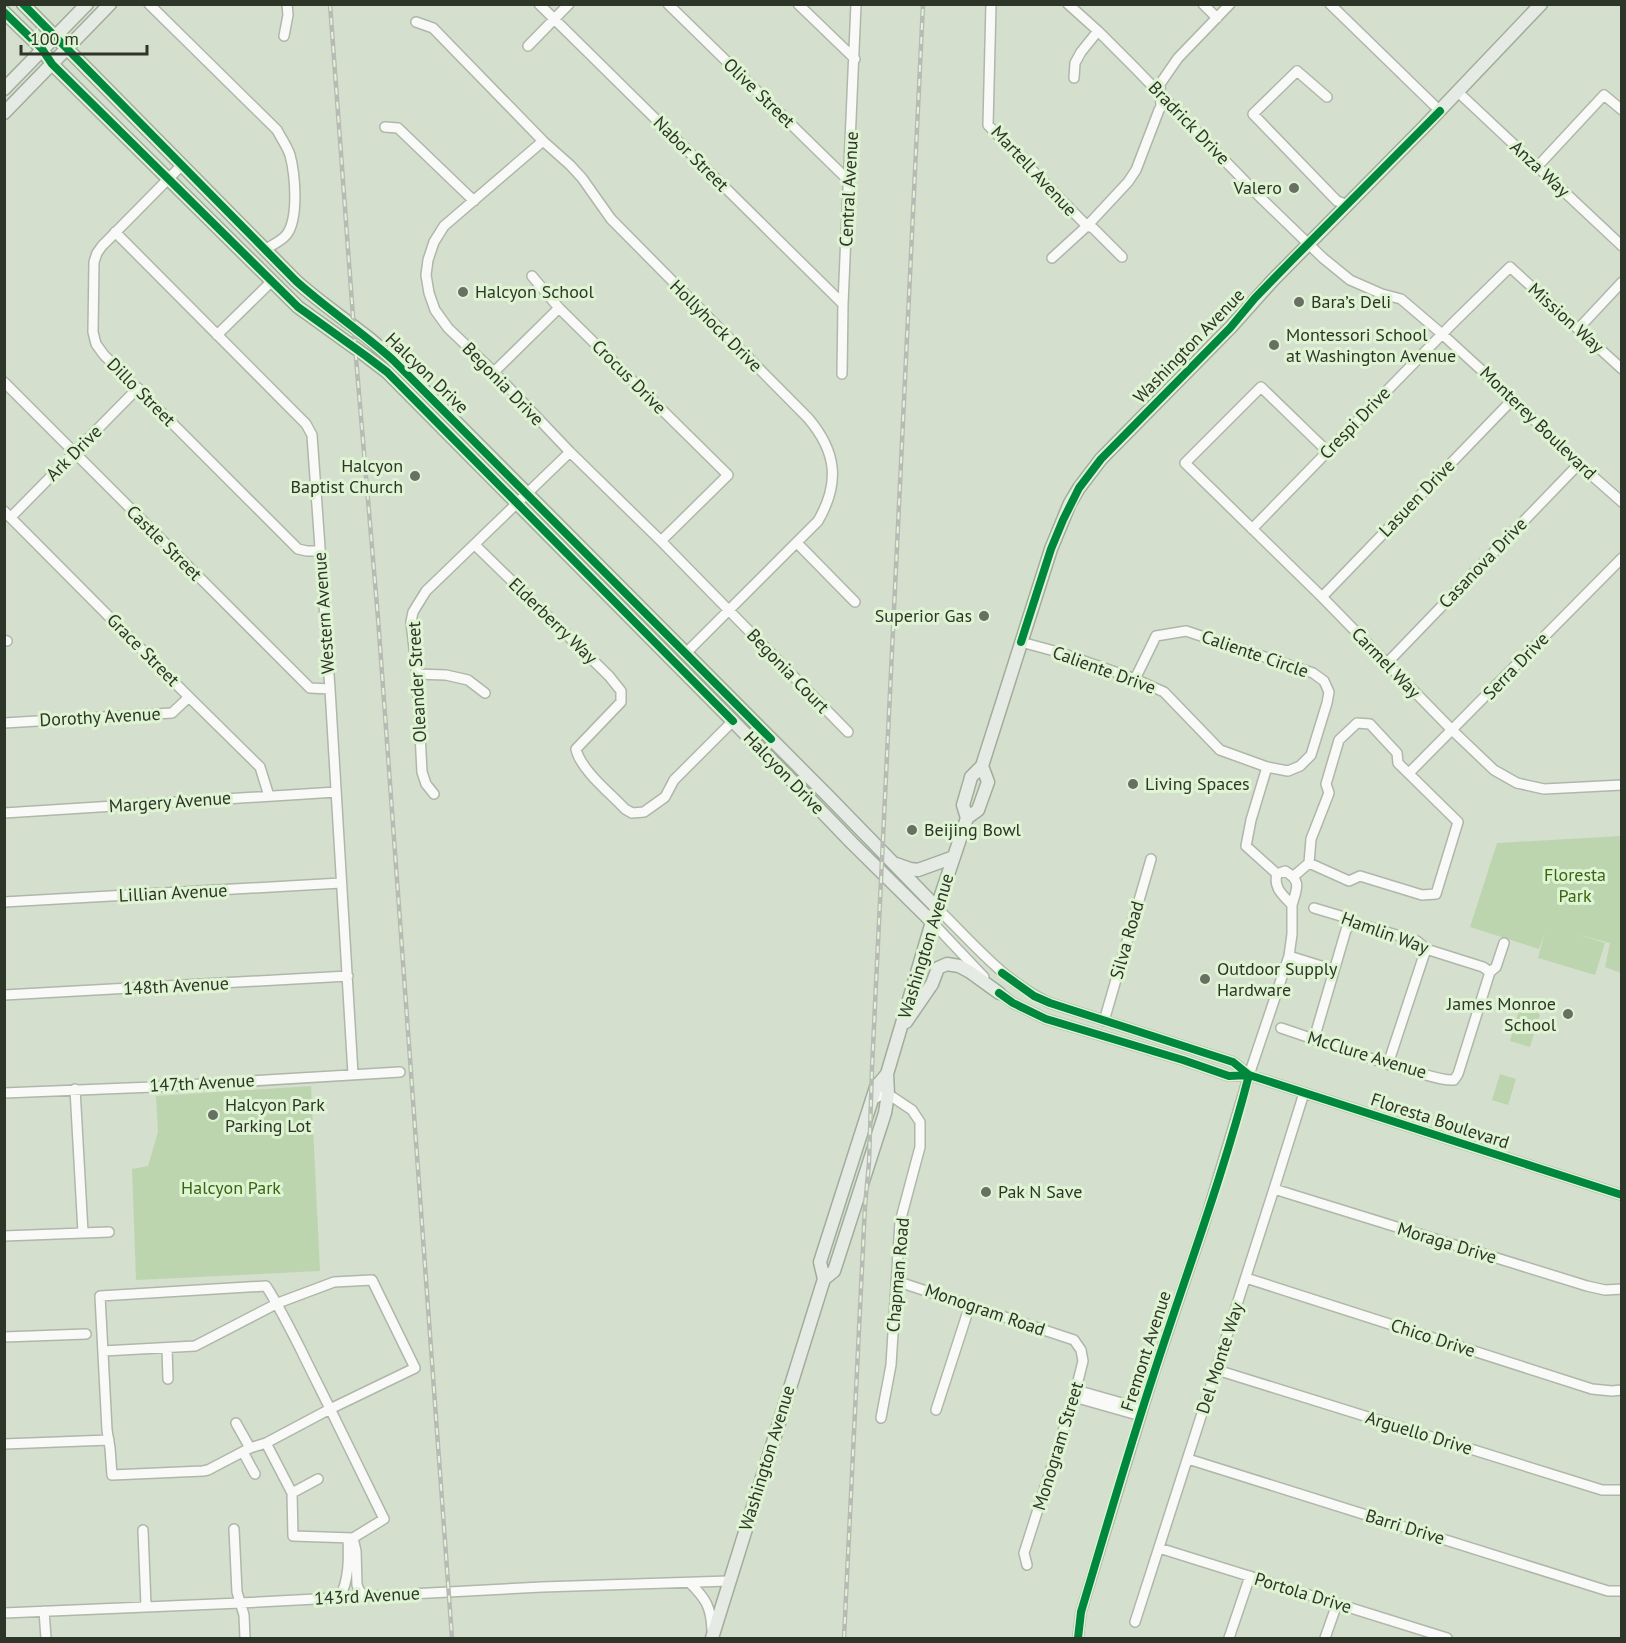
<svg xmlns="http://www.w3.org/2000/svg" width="1626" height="1643" font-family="'PT Sans',sans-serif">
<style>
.green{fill:#bdd5ae}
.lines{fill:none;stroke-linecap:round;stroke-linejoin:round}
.minor-casing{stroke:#afb7aa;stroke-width:12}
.major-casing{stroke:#a2ac9c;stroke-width:15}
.minor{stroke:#f9faf8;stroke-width:9}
.major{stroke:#e6eae4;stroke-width:12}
.rail-casing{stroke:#b7bab5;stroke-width:4.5}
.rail{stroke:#dff4d3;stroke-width:2;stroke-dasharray:7;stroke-linecap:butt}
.cycleway-casing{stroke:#dff4d3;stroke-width:11}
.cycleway{stroke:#00873e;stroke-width:8}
.poi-dot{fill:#677062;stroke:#dff4d3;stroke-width:2}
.labels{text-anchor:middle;stroke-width:6;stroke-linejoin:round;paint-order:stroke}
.street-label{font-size:18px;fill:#2d3528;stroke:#dff4d3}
.poi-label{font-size:18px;fill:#2d3528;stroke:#dff4d3;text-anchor:start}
.park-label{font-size:18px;fill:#396411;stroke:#dff4d3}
</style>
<rect width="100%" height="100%" fill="#d4dfce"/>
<path class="green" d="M1621,836V973L1605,967L1610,943L1576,934L1605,943L1595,975L1538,958L1545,932L1539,949L1470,927L1497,843Z
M1520,1007L1540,1014L1530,1047L1510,1041Z
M1500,1074L1516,1079L1508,1105L1492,1100Z
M311,1086L320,1271L136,1280L132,1169L148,1166L158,1132L156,1096Z"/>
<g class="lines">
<g class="minor-casing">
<path id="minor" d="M149,4L277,130C281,138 287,146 290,155C295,174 299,217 287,234C282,241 272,245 264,250
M539,4L843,304
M668,4L849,181
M798,4L855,59
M991,4L988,125L1087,226L1093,228L1122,257
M1068,4L1098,31L1134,67L1263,200L1323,258L1350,280L1382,294L1401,299L1442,334L1513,399L1580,465L1622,502
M1203,4L1217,18
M1330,4L1440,111
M416,22L433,28L543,141L570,165L582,178L611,219L808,418C837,452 840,483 818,521L686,653
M284,36L288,15L287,4
M528,46L569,4
M1074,78L1075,63L1081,52L1098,31
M1458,92L1622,246
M1327,97L1297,71L1253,114L1337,201L1348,205
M385,127L398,128L474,201
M543,141L444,226L434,242L428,260L426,275L429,293L435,310L448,328L494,372L570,452L661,541L848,732
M181,166L102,246L97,253L94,262L93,332L96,344L104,355L298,549L307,551H319
M1537,167L1604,95L1622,110
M115,232L306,424L312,435L330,689L353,1074
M1052,258L1087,226L1128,182L1136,170L1159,110L1161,107L1160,84L1178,58L1230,4
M532,276L559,308L728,475L661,541
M1579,328L1622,282
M217,335L271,282
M494,372L559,308
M842,374L843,304L856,4
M4,382L310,688L330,689
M1327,451L1261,387L1185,463L1322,597L1452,730L1494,770L1517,783L1544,789L1622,785
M4,511L189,697L260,767L269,796
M11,517L138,388
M1252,529L1451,325L1510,267L1622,369
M797,543L855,602
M475,545L609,676L621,691V702L576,749C580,769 610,793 625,809L632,813L644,812L665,797L674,780L733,721
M1322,597L1513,399
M4,640L7,641
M1021,642L1058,652L1135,679L1164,692L1220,750L1267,767L1288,771L1300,766L1311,755L1327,703L1329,692L1324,681L1313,673L1186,631L1156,636L1135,679
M1387,663L1573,470L1580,465
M417,674L446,675L468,680L485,693
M4,723L172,713L189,697
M1267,767L1251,820L1246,846L1277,874
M1409,773L1622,558
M434,794L426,784L422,772L417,674L411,622L413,612L426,591L570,452
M4,813L336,792
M1285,871C1302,881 1297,888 1292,905C1283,895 1273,888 1277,874Z
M1294,876L1309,863L1311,839L1329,793L1326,784L1339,740L1357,723L1370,724L1397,753L1398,763L1458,822L1436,894L1422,895L1360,876L1349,881L1309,863
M4,902L341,883
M937,908C972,942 1004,982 1050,1003L1233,1062L1249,1075L1622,1195
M1314,908L1344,917L1351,924H1359L1417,941L1426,949L1483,967L1490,972
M932,922L984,977
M1289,956L1334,970
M995,989L1013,1003L1046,1019L1183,1060L1229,1076L1249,1075
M4,995L348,976
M1104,1021L1151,859
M1281,1028L1402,1069C1419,1071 1438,1081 1454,1080L1458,1074L1490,972L1496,967L1504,943
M1314,1039L1346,930L1351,924
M1388,1064L1426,949
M75,1089L83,1232
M4,1093L153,1087L400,1072
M872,1100L881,1095L888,1094L912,1110L920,1122V1147L900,1222L891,1365L881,1418
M1274,1189L1587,1286L1605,1290L1622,1289
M4,1236L109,1232
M1246,1278L1592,1389L1612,1391L1622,1390
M896,1281L1074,1340L1081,1350L1083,1361L1074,1397L1024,1553L1027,1565
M4,1337L86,1334
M167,1348L168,1379
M103,1351L195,1346L278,1303L334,1282L372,1280L415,1368L330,1409L266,1443L250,1448L208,1470L203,1471L112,1475L110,1448L107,1430L100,1296L266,1286C279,1306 289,1327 300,1348C312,1373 325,1398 337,1423L384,1519L353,1538L293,1536L292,1493L266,1443
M1217,1370L1602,1490H1622
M1076,1390L1143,1409
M1074,1397L1141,1416
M936,1410L970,1305
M236,1423L250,1448
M4,1444L109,1440
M243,1452L255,1474
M1188,1459L1608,1591H1622
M292,1493L318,1479
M234,1529L237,1592L244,1615L245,1638
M143,1530L146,1606
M353,1538L356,1551L357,1585L359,1590L364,1596
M1159,1548L1447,1638
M690,1583C706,1599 711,1607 712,1630
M340,1597C349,1579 349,1559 348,1538
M44,1611L46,1638
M4,1613L240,1603L542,1587L729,1581
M1135,1622L1274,1189L1304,1093
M1078,1638L1081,1612L1154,1373L1203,1228L1249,1075L1289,956L1292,934V905
M1229,1638L1250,1576
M1325,1638L1337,1604"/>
</g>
<g class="major-casing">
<path id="major" d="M23,4L296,281C318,301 342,317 366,336C385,351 403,369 420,386L828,796L937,908
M4,12L42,49L52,64L298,307L366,356L387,372L802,791L852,843L932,922
M4,89L87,4
M4,113L110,4
M967,818L963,805L970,781L971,777L982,766L1051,549L1070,503L1079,488L1101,459L1230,328L1273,280L1422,129L1541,4
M896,864L910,869L918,870L954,857
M906,1022L932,984L938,968L947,964L959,966L970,972L999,993
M824,1279L834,1271L885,1113L888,1094L887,1074L932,922L967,818L978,810L988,782L982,766
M712,1638L824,1279L820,1262L876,1087L887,1074"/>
</g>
<use href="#minor" class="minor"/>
<use href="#major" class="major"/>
<g class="rail-casing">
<path id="rail" d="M330,4L356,358L378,618L452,1638
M844,1638L865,1206L869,1163L872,1068L923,4"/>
</g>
<use href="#rail" class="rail"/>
<g class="cycleway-casing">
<path id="cycleway" d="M23,4L296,281C327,309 362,332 393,360L771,739
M4,12L42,49L52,64L298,307L366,356L387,372L733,721
M1021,642L1051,549L1063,520L1079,488L1101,459L1230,328L1255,298L1293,259L1440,111
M1002,973L1034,996L1050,1003L1233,1062L1249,1075L1622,1195
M999,993L1013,1003L1046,1019L1183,1060L1229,1076L1249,1075
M1078,1638L1081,1612C1105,1532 1128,1452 1154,1373C1186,1274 1223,1176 1249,1075"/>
</g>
<use href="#cycleway" class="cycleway"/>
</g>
<g class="poi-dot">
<circle cx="1294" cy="188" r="6"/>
<circle cx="463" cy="292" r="6"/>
<circle cx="1299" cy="302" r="6"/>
<circle cx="1274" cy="345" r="6"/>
<circle cx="415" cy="476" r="6"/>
<circle cx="984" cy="616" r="6"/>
<circle cx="1133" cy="784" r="6"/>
<circle cx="912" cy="830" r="6"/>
<circle cx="1205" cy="979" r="6"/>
<circle cx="1568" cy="1014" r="6"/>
<circle cx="213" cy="1115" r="6"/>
<circle cx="986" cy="1192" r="6"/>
</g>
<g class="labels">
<g class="street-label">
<text transform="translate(759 93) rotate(44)" y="6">Olive Street</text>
<text transform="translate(1189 123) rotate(46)" y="6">Bradrick Drive</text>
<text transform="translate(691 154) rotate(45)" y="6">Nabor Street</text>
<text transform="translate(1540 169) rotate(43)" y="6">Anza Way</text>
<text transform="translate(1034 171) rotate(47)" y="6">Martell Avenue</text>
<text transform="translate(849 189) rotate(-87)" y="6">Central Avenue</text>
<text transform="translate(1566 318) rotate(42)" y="6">Mission Way</text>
<text transform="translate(716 326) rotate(45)" y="6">Hollyhock Drive</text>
<text transform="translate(1189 346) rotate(-46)" y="6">Washington Avenue</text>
<text transform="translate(427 373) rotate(44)" y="6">Halcyon Drive</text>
<text transform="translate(629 377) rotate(45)" y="6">Crocus Drive</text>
<text transform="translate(503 384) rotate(46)" y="6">Begonia Drive</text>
<text transform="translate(141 392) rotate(45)" y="6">Dillo Street</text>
<text transform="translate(1355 423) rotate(-46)" y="6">Crespi Drive</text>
<text transform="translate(1538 423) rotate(44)" y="6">Monterey Boulevard</text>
<text transform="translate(74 453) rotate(-45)" y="6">Ark Drive</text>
<text transform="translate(1417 498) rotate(-46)" y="6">Lasuen Drive</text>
<text transform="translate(164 543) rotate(45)" y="6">Castle Street</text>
<text transform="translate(1483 563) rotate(-46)" y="6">Casanova Drive</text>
<text transform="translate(324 613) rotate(-94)" y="6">Western Avenue</text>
<text transform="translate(553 621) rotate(44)" y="6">Elderberry Way</text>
<text transform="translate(143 650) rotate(45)" y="6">Grace Street</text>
<text transform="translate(1255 654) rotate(19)" y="6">Caliente Circle</text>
<text transform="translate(1386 663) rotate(46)" y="6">Carmel Way</text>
<text transform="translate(1516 666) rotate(-46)" y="6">Serra Drive</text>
<text transform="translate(1104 670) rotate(20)" y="6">Caliente Drive</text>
<text transform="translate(788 671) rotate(46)" y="6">Begonia Court</text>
<text transform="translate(417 682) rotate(-93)" y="6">Oleander Street</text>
<text transform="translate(100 717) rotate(-3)" y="6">Dorothy Avenue</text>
<text transform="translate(784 773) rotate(46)" y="6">Halcyon Drive</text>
<text transform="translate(170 802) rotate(-4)" y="6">Margery Avenue</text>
<text transform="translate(173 893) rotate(-3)" y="6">Lillian Avenue</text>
<text transform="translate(1385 933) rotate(20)" y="6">Hamlin Way</text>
<text transform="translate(1127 940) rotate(-74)" y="6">Silva Road</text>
<text transform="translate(926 946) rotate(-73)" y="6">Washington Avenue</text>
<text transform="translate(176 986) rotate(-3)" y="6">148th Avenue</text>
<text transform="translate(1367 1055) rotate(17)" y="6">McClure Avenue</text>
<text transform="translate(202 1083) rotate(-3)" y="6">147th Avenue</text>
<text transform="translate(1440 1121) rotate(18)" y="6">Floresta Boulevard</text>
<text transform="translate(1447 1243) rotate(17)" y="6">Moraga Drive</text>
<text transform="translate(898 1275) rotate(-85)" y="6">Chapman Road</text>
<text transform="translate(985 1310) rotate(19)" y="6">Monogram Road</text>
<text transform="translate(1433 1338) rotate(18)" y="6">Chico Drive</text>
<text transform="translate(1146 1351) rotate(-72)" y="6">Fremont Avenue</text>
<text transform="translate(1220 1358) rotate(-72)" y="6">Del Monte Way</text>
<text transform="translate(1419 1433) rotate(17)" y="6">Arguello Drive</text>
<text transform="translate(1058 1446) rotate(-73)" y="6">Monogram Street</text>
<text transform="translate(767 1458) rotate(-73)" y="6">Washington Avenue</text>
<text transform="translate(1405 1527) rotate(17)" y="6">Barri Drive</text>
<text transform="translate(1303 1593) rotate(17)" y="6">Portola Drive</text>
<text transform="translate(367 1596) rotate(-3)" y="6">143rd Avenue</text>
</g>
<g class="poi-label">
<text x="1282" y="194" text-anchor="end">Valero</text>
<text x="475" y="298">Halcyon School</text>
<text x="1311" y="308">Bara’s Deli</text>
<text x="1286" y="341">Montessori School<tspan x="1286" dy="21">at Washington Avenue</tspan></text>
<text x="403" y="472" text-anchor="end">Halcyon<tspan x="403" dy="21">Baptist Church</tspan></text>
<text x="972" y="622" text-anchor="end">Superior Gas</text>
<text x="1145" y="790">Living Spaces</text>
<text x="924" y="836">Beijing Bowl</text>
<text x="1217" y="975">Outdoor Supply<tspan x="1217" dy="21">Hardware</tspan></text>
<text x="1556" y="1010" text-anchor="end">James Monroe<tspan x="1556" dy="21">School</tspan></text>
<text x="225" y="1111">Halcyon Park<tspan x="225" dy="21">Parking Lot</tspan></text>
<text x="998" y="1198">Pak N Save</text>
</g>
<g class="park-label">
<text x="1575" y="881">Floresta<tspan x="1575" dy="21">Park</tspan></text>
<text x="231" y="1194">Halcyon Park</text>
</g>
</g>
<rect width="1626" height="1643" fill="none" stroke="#2d3528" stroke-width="12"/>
<path d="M21 45v9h126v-9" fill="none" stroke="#2d3528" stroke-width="3"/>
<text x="30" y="45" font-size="18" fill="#2d3528" stroke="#dff4d3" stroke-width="4.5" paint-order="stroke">100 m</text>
</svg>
